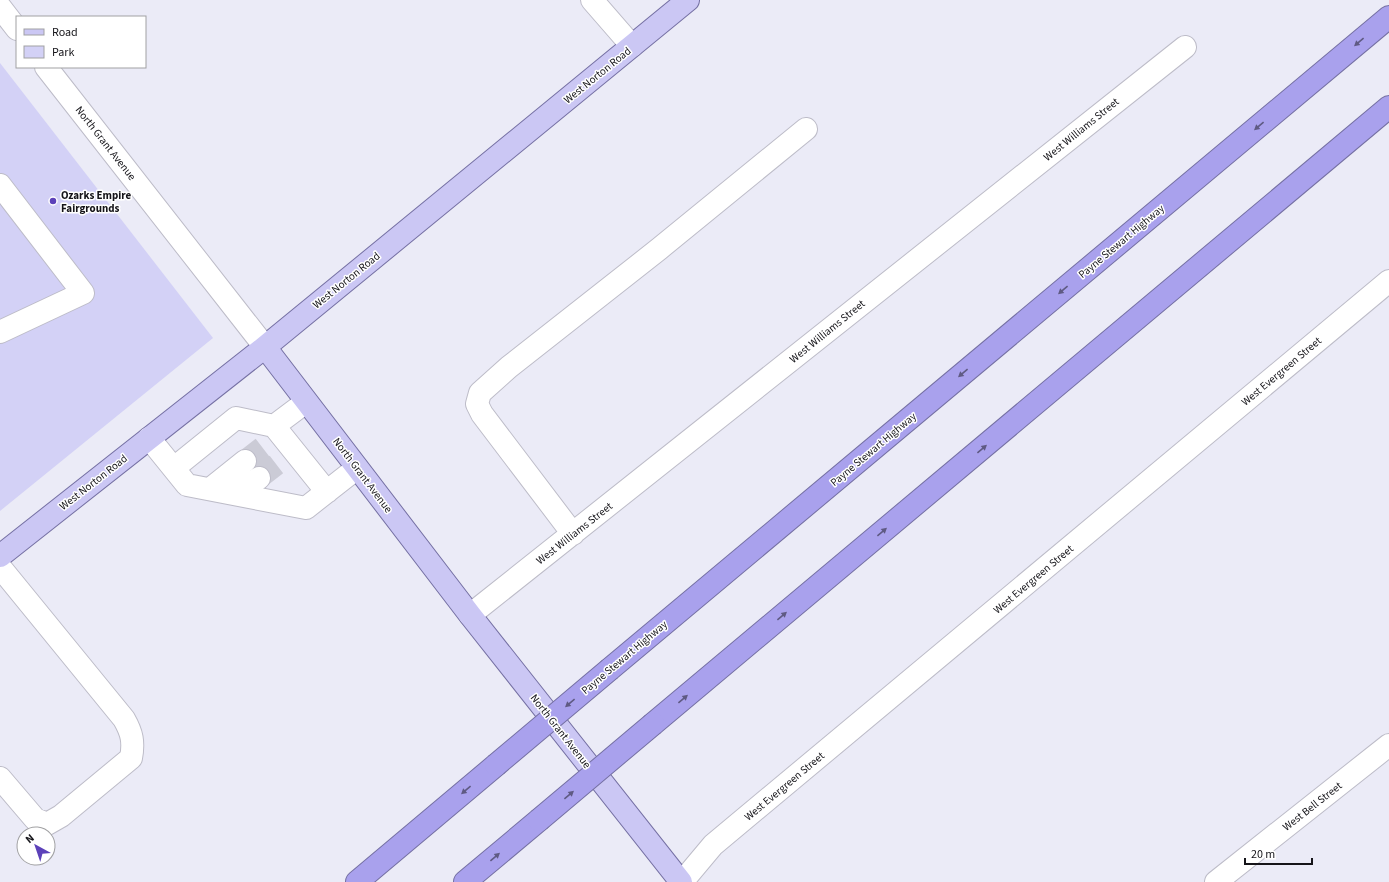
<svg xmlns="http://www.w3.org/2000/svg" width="1389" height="882" font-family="'Source Sans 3',sans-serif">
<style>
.green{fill:#d3d1f6}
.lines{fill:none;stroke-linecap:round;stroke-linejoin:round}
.minor-tunnel{stroke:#cbcbd6;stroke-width:22;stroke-dasharray:22 11;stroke-linecap:butt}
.minor-casing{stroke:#bdbcc8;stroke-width:24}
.major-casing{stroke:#7570a3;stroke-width:24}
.highway-casing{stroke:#7570a3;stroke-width:24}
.minor{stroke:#fff;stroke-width:22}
.major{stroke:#cbc7f4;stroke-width:22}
.highway{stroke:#a9a1ed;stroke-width:22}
.highway-bridge-casing{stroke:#7570a3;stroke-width:24;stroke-linecap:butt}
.highway-bridge{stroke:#a9a1ed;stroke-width:22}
.oneway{fill:#5f5a83}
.poi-dot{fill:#5c41b9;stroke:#fff;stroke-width:1.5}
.labels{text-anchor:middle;stroke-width:3;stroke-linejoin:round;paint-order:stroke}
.street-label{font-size:11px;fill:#151419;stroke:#fff}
.poi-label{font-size:11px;font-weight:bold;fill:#151419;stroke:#fff;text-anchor:start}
</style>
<rect width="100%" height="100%" fill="#ebebf7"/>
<path class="green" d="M0,63L213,338L0,511Z"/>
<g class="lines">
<path class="minor-tunnel" d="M245,461L267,444
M259,478L281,461"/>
<g class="minor-casing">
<path id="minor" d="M592,0L632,46
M0,7L17,29
M46,67L265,347
M0,185L83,293L0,332
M274,426L327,492
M149,438L187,485L306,508L357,468
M174,468L236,418L274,426L306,402
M210,489L245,461
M238,494L259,478
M573,534L482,414L477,404L480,393L509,367L659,249L806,129
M0,567L124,719C132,733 134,742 131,758L61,816L47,824L35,819L0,778
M470,615L1185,47
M682,882L713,845L1389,281
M1216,882L1389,745"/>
</g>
<g class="major-casing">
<path id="major" d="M265,347L470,615L681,882
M0,556L265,347L688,0"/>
</g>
<g class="highway-casing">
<path id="highway" d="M610,669L1389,17
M653,724L1389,107
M357,882L496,765
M465,882L539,820"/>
</g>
<use href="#minor" class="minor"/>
<use href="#major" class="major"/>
<use href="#highway" class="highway"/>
<g class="highway-bridge-casing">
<path id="highway-bridge" d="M496,765L610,669
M539,820L653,724"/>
</g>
<use href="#highway-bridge" class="highway-bridge"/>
</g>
<defs><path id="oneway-solid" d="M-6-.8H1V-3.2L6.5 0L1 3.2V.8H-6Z"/></defs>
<g class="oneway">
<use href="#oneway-solid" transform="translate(1359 42) rotate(140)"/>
<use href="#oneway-solid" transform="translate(1259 126) rotate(140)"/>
<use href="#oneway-solid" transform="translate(1063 290) rotate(140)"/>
<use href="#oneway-solid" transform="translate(963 373) rotate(140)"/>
<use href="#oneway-solid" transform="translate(982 449) rotate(-40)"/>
<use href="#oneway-solid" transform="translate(882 532) rotate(-40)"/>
<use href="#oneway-solid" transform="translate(782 616) rotate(-40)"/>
<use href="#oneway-solid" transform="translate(683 699) rotate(-40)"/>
<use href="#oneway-solid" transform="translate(570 703) rotate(140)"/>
<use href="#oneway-solid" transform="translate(466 790) rotate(140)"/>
<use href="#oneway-solid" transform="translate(569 795) rotate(-40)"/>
<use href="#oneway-solid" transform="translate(495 857) rotate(-40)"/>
</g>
<circle class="poi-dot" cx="53" cy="201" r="4"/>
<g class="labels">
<g class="street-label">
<text transform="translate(597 75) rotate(-39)" y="4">West Norton Road</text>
<text transform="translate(1081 129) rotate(-39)" y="4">West Williams Street</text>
<text transform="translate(106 143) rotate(52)" y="4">North Grant Avenue</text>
<text transform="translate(1121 241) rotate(-40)" y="4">Payne Stewart Highway</text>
<text transform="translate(346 280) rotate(-39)" y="4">West Norton Road</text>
<text transform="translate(827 331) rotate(-39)" y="4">West Williams Street</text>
<text transform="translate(1281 371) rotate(-40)" y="4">West Evergreen Street</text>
<text transform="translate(873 449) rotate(-40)" y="4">Payne Stewart Highway</text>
<text transform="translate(363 475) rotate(53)" y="4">North Grant Avenue</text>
<text transform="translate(93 482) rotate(-38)" y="4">West Norton Road</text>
<text transform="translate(574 533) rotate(-38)" y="4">West Williams Street</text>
<text transform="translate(1033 579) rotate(-40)" y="4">West Evergreen Street</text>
<text transform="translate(624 657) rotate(-40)" y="4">Payne Stewart Highway</text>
<text transform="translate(561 731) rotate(52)" y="4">North Grant Avenue</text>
<text transform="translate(784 786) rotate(-40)" y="4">West Evergreen Street</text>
<text transform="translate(1312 806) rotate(-38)" y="4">West Bell Street</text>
</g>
<g class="poi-label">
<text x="61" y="199">Ozarks Empire<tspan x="61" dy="13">Fairgrounds</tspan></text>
</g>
</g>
<rect x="16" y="16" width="130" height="52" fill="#ffffff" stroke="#a1a1a3"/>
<rect x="24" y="29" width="20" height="6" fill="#cbc7f4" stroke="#a1a1a3"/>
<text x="52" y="36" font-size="12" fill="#151419">Road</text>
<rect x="24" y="46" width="20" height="12" fill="#d3d1f6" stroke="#a1a1a3"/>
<text x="52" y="56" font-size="12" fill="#151419">Park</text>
<g transform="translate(36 846) rotate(320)"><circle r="19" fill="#ffffff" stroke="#a1a1a3"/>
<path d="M0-3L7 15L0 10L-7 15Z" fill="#5c41b9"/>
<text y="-6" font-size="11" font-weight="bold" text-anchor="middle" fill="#151419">N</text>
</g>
<path d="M1245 858v6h67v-6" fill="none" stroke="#151419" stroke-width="2"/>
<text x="1251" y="858" font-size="12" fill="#151419" stroke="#ffffff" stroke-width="3" paint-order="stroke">20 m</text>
</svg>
